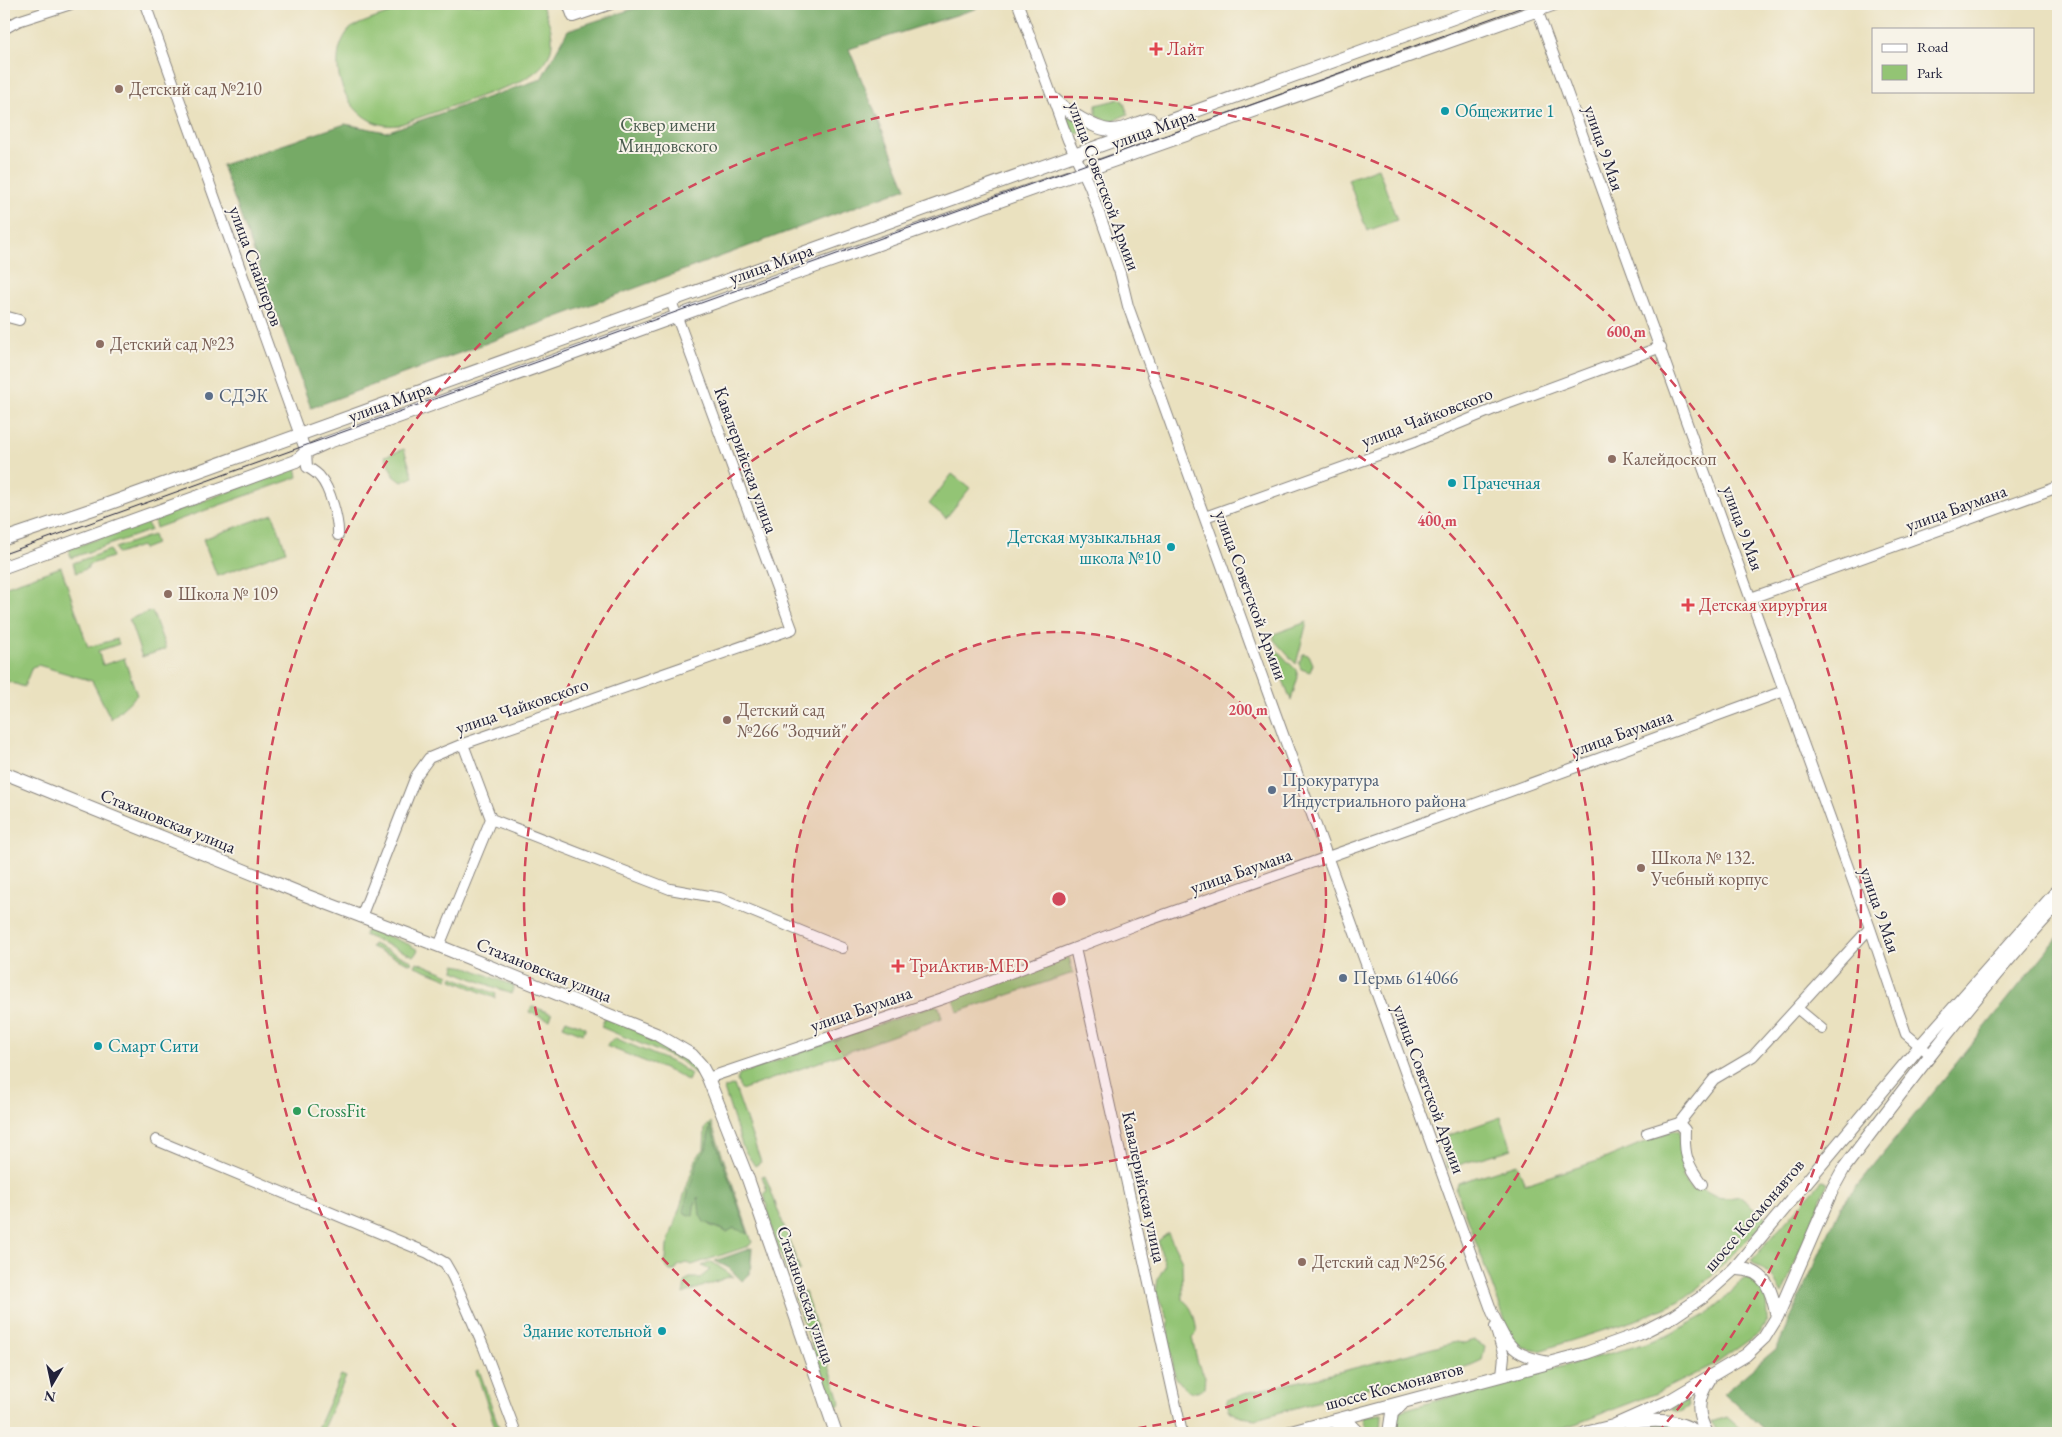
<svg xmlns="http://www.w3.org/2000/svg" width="2062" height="1437" font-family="'EB Garamond',serif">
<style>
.green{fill:#93c474;stroke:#5a7358;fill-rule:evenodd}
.forest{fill:#76aa66;stroke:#4c6650}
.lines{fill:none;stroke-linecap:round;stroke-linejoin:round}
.minor-casing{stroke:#86827d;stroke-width:12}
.major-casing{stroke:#86827d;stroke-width:14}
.minor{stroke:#fff;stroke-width:10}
.major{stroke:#fff;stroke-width:12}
.tram{stroke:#22223b;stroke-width:1}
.ring{fill:none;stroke:#d1495b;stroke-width:2.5;stroke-dasharray:9 6}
.health-dot{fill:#e0444e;stroke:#f7f3e8;stroke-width:2}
.education-dot{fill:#8d6e63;stroke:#f7f3e8;stroke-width:2}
.culture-dot{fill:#0f9aa8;stroke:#f7f3e8;stroke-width:2}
.service-dot{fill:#5c6f8a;stroke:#f7f3e8;stroke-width:2}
.leisure-dot{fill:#2e9e5b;stroke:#f7f3e8;stroke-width:2}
.labels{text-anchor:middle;stroke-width:4;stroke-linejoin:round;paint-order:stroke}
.health-label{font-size:18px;fill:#be3a42;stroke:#f7f3e8;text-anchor:start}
.education-label{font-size:18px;fill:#785e54;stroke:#f7f3e8;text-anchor:start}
.culture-label{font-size:18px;fill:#0d838f;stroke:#f7f3e8;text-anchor:start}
.park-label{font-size:18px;fill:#4a5b4f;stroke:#f7f3e8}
.street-label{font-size:18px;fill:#22223b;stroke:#f7f3e8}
.service-label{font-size:18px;fill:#4e5e75;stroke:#f7f3e8;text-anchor:start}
.leisure-label{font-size:18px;fill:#27864d;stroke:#f7f3e8;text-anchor:start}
.centre{fill:#d1495b;stroke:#f7f3e8;stroke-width:2.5}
.ring-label{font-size:15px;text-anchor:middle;font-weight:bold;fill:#d1495b;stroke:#f7f3e8;stroke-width:4;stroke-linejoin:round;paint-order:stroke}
</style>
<rect width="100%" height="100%" fill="#f7f3e8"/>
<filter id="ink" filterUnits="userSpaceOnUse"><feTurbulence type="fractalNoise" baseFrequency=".02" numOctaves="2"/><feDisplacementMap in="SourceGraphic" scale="10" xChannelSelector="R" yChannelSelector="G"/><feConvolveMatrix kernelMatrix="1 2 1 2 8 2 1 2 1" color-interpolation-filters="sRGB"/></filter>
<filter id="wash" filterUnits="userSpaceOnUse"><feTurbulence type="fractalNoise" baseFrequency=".0096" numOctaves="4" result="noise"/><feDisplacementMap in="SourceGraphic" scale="20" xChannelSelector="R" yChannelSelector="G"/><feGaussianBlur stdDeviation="1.12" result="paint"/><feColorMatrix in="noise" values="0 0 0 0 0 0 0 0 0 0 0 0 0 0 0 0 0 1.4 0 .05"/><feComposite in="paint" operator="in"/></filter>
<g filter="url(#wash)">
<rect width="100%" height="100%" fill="#eae1bf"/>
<path class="green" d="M418,4H541C561,43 555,65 515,84L398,125C349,132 320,62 350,29C357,23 406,8 418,4Z
M1120,99L1123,101L1128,114L1110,122L1100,118L1096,114V105Z
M1064,111L1095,128L1073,135Z
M1378,168L1397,220L1367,231L1348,179Z
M404,449L413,477L402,482L394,476L385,456Z
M296,467L298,477L156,528L154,519Z
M952,474L970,488L946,518L929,504Z
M273,514L286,551L217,576L203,539Z
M146,522L151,530L71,558L69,549Z
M153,535L156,544L143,549L141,546L118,554L115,548Z
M110,550L112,557L88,565V568L76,573L73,563Z
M61,567L88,647L117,639L119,644L98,651L103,665L124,658L137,695L111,719L92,681L38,665L32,667L24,687L7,681L4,671V587Z
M152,611L166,649L142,657L129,619Z
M1307,622L1296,664L1274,640V634Z
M1273,646L1296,670L1298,677L1291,700L1273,655Z
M1303,654L1309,655L1313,664L1310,672L1301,669L1299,663Z
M368,928L408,944L418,950L414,956L364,935Z
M373,944L412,961L411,964L371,947Z
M1069,957L1073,973L958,1012L954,1002L957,997Z
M417,962L449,975L448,979L415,966Z
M455,965L467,967L514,986L511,994L454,971Z
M453,977L496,994L495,998L452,980Z
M934,1005L939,1007L942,1018L741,1090L737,1080L740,1074Z
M532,1006L552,1014L550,1020L529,1012Z
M605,1017C630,1028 692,1046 697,1075L679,1060L601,1027Z
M566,1020L586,1028L583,1034L563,1026Z
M615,1038L676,1064L691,1074L688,1081L679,1075L606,1046Z
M734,1085L761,1162L755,1166L743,1148L724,1089Z
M1501,1117L1512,1149L1448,1168L1439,1142L1441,1138Z
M711,1122L752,1242L749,1246L692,1265L686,1263L678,1266L675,1271H670L663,1264L666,1260L667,1246L697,1156L704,1149L705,1128ZM710,1126L737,1229L731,1228L727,1232L709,1225L699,1204V1195L694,1206L693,1216L684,1212L706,1149Z
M1673,1130H1679L1688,1170L1681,1175L1692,1190L1700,1187C1713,1198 1723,1200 1739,1196L1768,1219L1700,1287L1680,1301L1645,1317L1539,1351L1524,1348L1512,1339L1456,1189L1458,1183L1517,1164L1525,1184L1604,1159Z
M765,1175L800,1270L790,1274L787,1272L772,1230L764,1193L767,1191L762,1176Z
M1822,1181L1828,1182L1782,1294L1773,1278L1751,1261Z
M1168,1233L1182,1261L1183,1300C1194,1308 1195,1320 1197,1333L1192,1338L1198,1364L1205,1376L1204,1387L1198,1392L1188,1391L1175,1377L1168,1337L1169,1321L1156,1293L1158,1278L1165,1266L1158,1241Z
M712,1262L734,1277L731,1276L683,1294L686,1280L690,1278H700L710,1270L702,1266Z
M1747,1278L1755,1281L1766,1297L1767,1320L1759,1333L1717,1363L1654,1394L1578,1423L1545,1433H1395V1424L1399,1411L1630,1348L1667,1336L1704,1316L1727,1297L1742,1279Z
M805,1292L841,1403L836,1407L833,1405L795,1298L796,1295Z
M1474,1340L1485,1347L1482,1360C1456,1374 1426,1373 1397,1380C1350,1392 1303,1406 1256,1419L1241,1417L1230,1412L1226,1400L1253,1391L1315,1378L1456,1342L1464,1343Z
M479,1370L501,1433H497L476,1371Z
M341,1375L346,1377L321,1433H315Z
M1687,1400L1688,1407L1680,1412L1672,1410V1408Z
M1382,1414L1381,1433H1368L1363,1419L1364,1416Z
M1727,1417L1745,1433H1720L1711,1422Z
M1673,1424L1672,1431L1648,1428L1595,1433L1624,1426Z
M1342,1425L1353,1433H1313Z"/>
<path class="forest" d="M648,4H991L849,49L906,188L311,408L222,165L345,124L386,132L541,79L568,30Z
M2058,937V1433H1768L1724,1393L1777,1348L1841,1206Z
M710,1125L748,1234L734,1228L727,1232L704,1222L700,1215L698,1197L694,1206L693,1216L686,1214L683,1210L698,1160L706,1149Z
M752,1248L750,1274L742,1281L729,1268L715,1261Z"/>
</g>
<g filter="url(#ink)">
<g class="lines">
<g class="minor-casing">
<path id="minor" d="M145,4L306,452L307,467C312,470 317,473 320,477C330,488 339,521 338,535
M568,4L573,17L611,4
M1018,4L1068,140L1090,187L1120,273L1128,306L1492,1312C1508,1345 1511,1355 1549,1362
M1535,4L1870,928L1906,1034L1931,1055
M4,29L18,21L71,4
M4,316L19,320
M1205,517L1414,442L1504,405L1661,347
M1751,598L2058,487
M463,744L491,819L670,889L720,898L842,948
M361,917L416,776L429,758L463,744L792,629L671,301
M439,946L491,819
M1075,948L1182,1433
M1798,1009L1822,1029
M708,1078L945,998L1135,925L1390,835L1784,691
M1679,1123L1685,1130C1684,1155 1687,1164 1702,1184
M1647,1133L1679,1123L1714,1079L1753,1056L1870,928
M156,1140L428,1253L445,1263L453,1277L484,1348L516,1433
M1495,1327L1504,1356L1502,1375"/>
</g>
<g class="major-casing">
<path id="major" d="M1054,99C1065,110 1097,131 1112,130C1125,130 1138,122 1150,119
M4,539L105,505L1492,4
M4,567L296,461L306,452L326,443L794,274L1555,4
M4,773L305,895L439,946L656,1034L692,1055L701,1065L708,1078L748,1179L836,1433
M1734,1269C1766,1267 1772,1291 1777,1317
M1335,1422L1350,1424L1359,1433
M1630,1423C1655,1419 1677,1419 1699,1433
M1287,1433L1586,1353L1639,1334L1674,1316L1705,1295L1734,1269L1920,1046L2058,890
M1389,1433L1392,1413L1402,1404
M1585,1433L1613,1426L1667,1402L1746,1355L1764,1338L1777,1317L1833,1188L1844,1168C1912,1078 1981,987 2058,904
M1707,1433C1696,1414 1697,1398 1709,1380"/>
</g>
<use href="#minor" class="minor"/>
<use href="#major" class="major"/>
<path class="tram" d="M4,554L1531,4"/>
</g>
</g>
<circle cx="1059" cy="899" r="267" fill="#d1495b" fill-opacity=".12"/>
<g class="ring">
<circle cx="1059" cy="899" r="267"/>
<path d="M1026 1433A535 535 0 1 1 1092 1433"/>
<path d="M458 1430A802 802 0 1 1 1660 1430"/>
</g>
<g class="health-dot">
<path d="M1153.5 41.5h5v5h5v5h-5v5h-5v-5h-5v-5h5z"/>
<path d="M1685.5 597.5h5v5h5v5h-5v5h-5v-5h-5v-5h5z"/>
<path d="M895.5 958.5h5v5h5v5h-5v5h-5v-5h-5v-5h5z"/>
</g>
<g class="education-dot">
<circle cx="119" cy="89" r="5"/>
<circle cx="100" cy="344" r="5"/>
<circle cx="1612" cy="459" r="5"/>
<circle cx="168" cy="594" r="5"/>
<circle cx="727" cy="720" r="5"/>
<circle cx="1641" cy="868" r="5"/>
<circle cx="1302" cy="1262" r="5"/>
</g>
<g class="culture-dot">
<circle cx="1445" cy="111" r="5"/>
<circle cx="1452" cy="483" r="5"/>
<circle cx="1171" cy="547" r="5"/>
<circle cx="98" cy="1046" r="5"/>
<circle cx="662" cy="1331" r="5"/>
</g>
<g class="service-dot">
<circle cx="209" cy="396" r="5"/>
<circle cx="1272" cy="790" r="5"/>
<circle cx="1343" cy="978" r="5"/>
</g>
<circle class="leisure-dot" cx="297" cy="1111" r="5"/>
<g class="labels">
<g class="health-label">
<text x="1167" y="55">Лайт</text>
<text x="1699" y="611">Детская хирургия</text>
<text x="909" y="972">ТриАктив-MED</text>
</g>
<g class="education-label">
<text x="129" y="95">Детский сад №210</text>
<text x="110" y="350">Детский сад №23</text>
<text x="1622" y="465">Калейдоскоп</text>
<text x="178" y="600">Школа № 109</text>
<text x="737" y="716">Детский сад<tspan x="737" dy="21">№266 "Зодчий"</tspan></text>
<text x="1651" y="864">Школа № 132.<tspan x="1651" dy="21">Учебный корпус</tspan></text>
<text x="1312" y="1268">Детский сад №256</text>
</g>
<g class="culture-label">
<text x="1455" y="117">Общежитие 1</text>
<text x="1462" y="489">Прачечная</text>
<text x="1161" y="543" text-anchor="end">Детская музыкальная<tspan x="1161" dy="21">школа №10</tspan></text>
<text x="108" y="1052">Смарт Сити</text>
<text x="652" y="1337" text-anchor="end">Здание котельной</text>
</g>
<g class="park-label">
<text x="668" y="131">Сквер имени<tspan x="668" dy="21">Миндовского</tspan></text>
</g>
<g class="street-label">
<text transform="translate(1153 129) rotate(-20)" y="6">улица Мира</text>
<text transform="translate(1604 148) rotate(71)" y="6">улица 9 Мая</text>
<text transform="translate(1104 186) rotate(70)" y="6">улица Советской Армии</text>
<text transform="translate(771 264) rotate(-20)" y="6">улица Мира</text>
<text transform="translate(256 266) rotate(70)" y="6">улица Снайперов</text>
<text transform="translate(390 402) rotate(-20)" y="6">улица Мира</text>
<text transform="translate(1427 417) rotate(-21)" y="6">улица Чайковского</text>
<text transform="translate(746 460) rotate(70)" y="6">Кавалерийская улица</text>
<text transform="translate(1956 508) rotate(-20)" y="6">улица Баумана</text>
<text transform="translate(1743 528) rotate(70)" y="6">улица 9 Мая</text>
<text transform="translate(1251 595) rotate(70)" y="6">улица Советской Армии</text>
<text transform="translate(522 706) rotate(-19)" y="6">улица Чайковского</text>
<text transform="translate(1622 733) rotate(-20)" y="6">улица Баумана</text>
<text transform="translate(168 821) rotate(22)" y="6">Стахановская улица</text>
<text transform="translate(1241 871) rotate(-19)" y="6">улица Баумана</text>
<text transform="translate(1880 910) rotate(71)" y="6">улица 9 Мая</text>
<text transform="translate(544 970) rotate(22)" y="6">Стахановская улица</text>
<text transform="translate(861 1009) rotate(-19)" y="6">улица Баумана</text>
<text transform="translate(1429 1089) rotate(70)" y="6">улица Советской Армии</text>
<text transform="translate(1144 1187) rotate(78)" y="6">Кавалерийская улица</text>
<text transform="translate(1754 1215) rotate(-49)" y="6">шоссе Космонавтов</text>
<text transform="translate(806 1295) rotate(71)" y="6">Стахановская улица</text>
<text transform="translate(1394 1386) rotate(-15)" y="6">шоссе Космонавтов</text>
</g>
<g class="service-label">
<text x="219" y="402">СДЭК</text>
<text x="1282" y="786">Прокуратура<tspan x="1282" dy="21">Индустриального района</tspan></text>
<text x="1353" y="984">Пермь 614066</text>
</g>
<g class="leisure-label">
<text x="307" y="1117">CrossFit</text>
</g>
</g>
<circle cx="1059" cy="899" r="8" class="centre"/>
<g class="ring-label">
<text x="1626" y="337">600 m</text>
<text x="1437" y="526">400 m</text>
<text x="1248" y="715">200 m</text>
</g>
<rect width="2062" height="1437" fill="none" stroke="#f7f3e8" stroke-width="20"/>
<rect x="1872" y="28" width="162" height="65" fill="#f7f3e8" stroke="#a29fa3"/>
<rect x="1882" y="44" width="25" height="8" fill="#ffffff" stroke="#a29fa3"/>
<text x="1917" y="52" font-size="15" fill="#22223b">Road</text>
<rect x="1882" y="65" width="25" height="15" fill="#93c474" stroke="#a29fa3"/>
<text x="1917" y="78" font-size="15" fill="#22223b">Park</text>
<g transform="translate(52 1384) rotate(189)" stroke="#f7f3e8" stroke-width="4" paint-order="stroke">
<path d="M0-4L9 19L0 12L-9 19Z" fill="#22223b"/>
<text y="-8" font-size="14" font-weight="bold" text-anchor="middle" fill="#22223b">N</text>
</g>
</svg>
